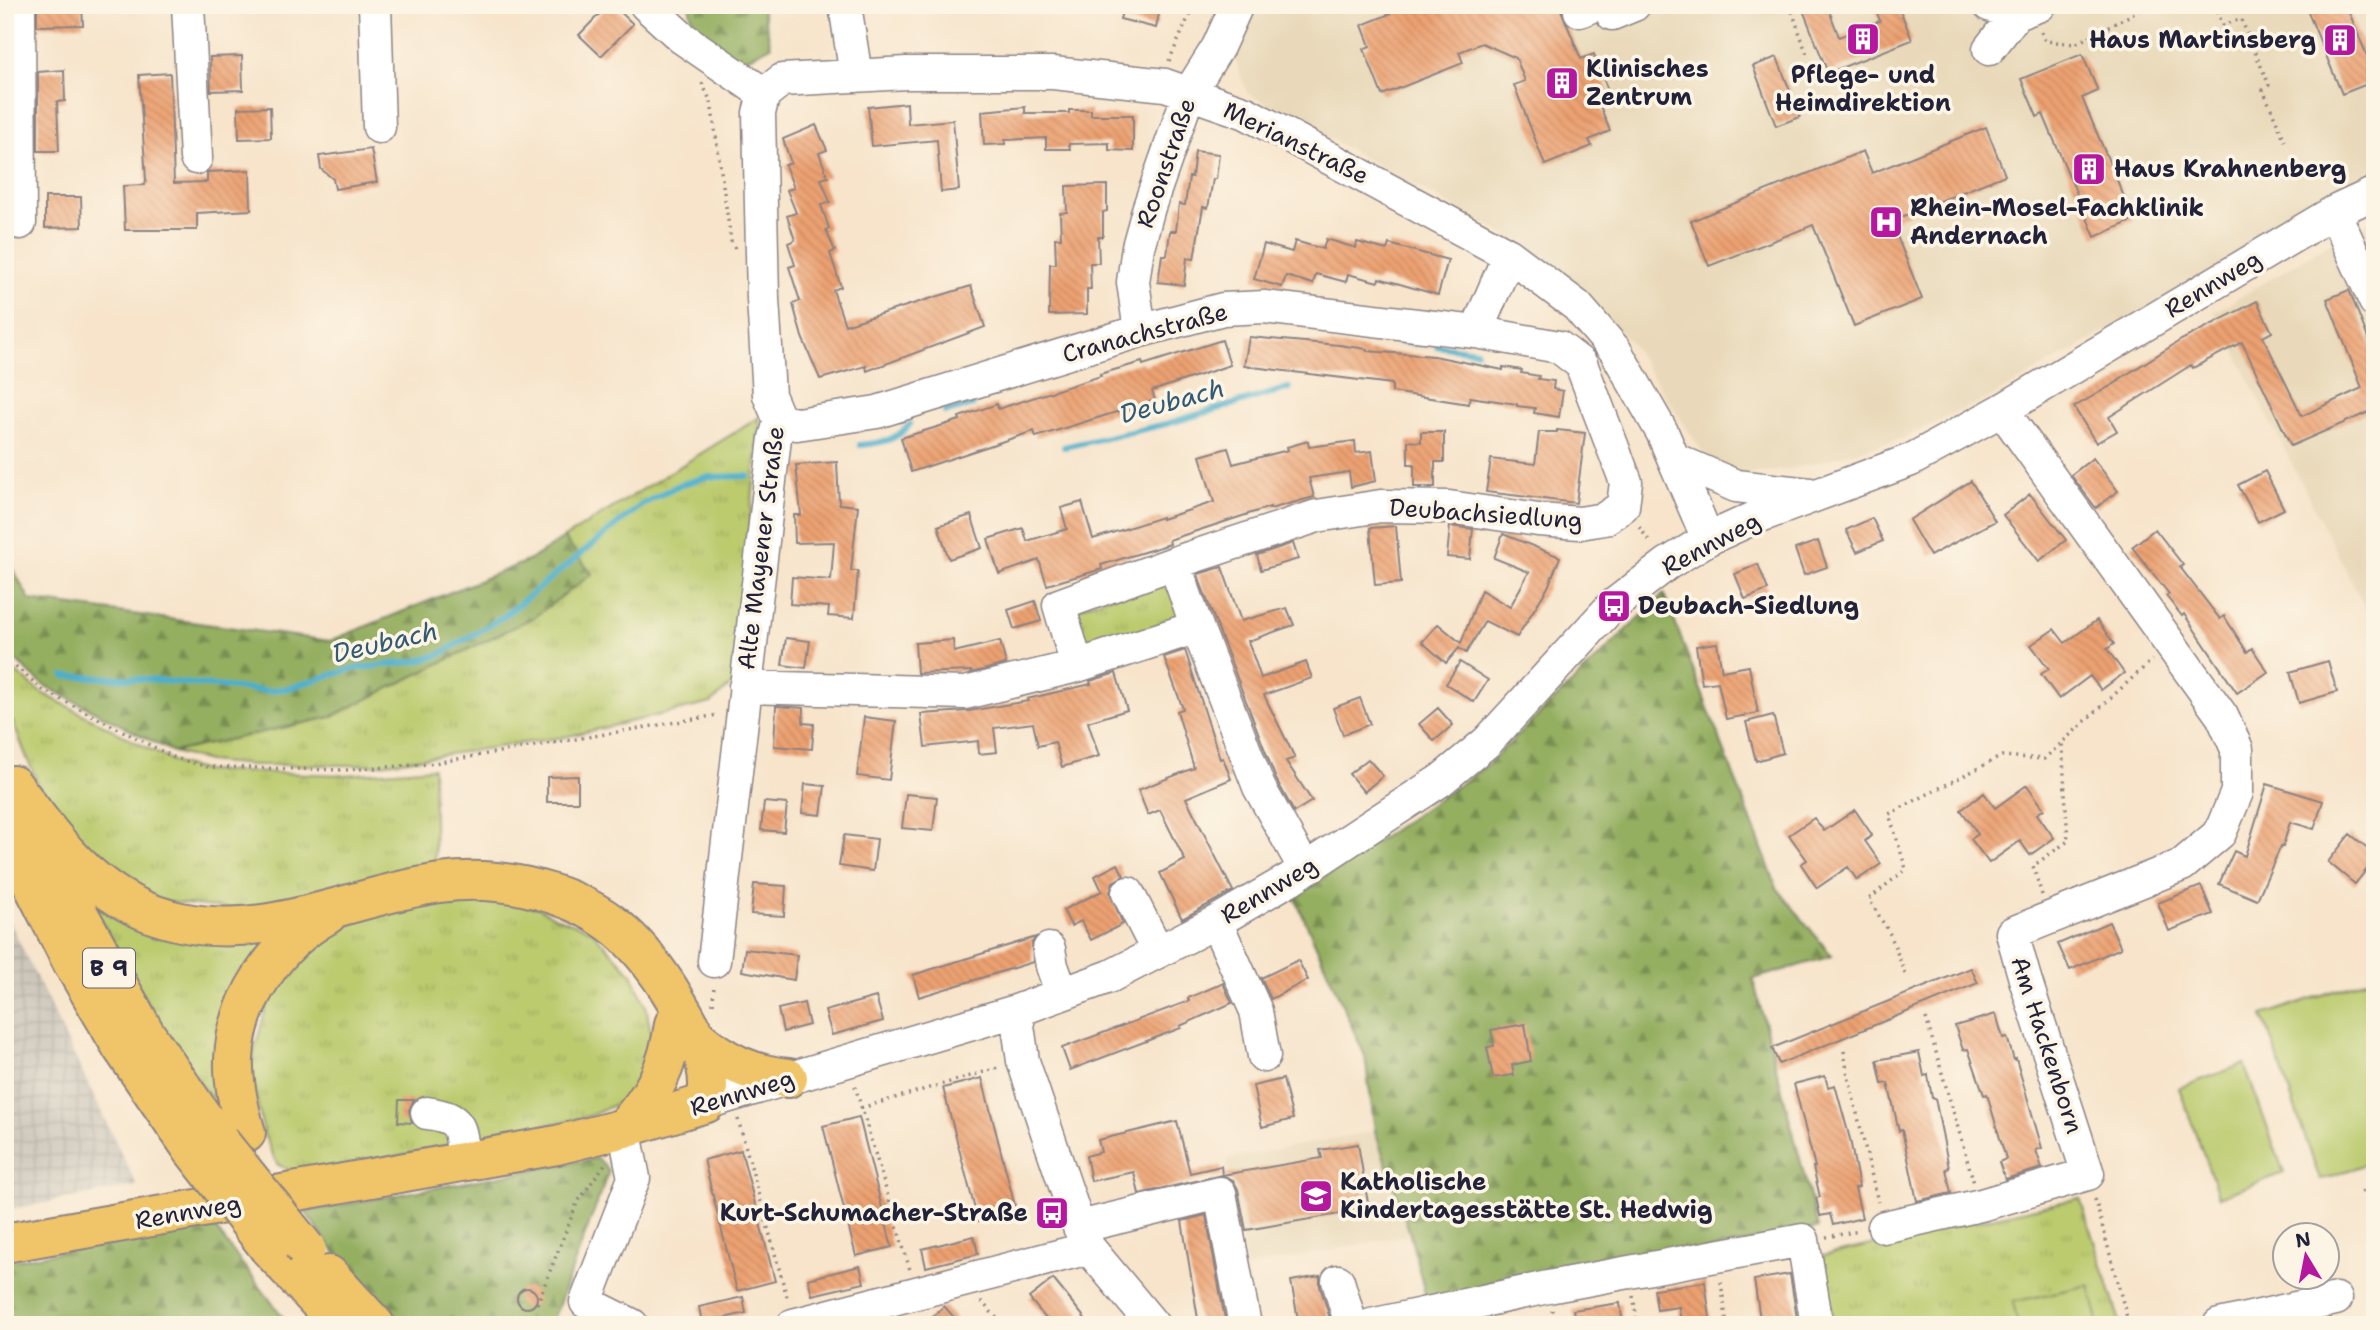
<svg xmlns="http://www.w3.org/2000/svg" width="2380" height="1330" font-family="'Shantell Sans',sans-serif">
<style>
.built{fill:#e9d9ba}
.industrial{fill:url(#industrial-grid)}
.grass{fill:url(#grass-tufts);stroke:#6e7654;stroke-width:2}
.forest{fill:url(#forest-firs);stroke:#5b684e;stroke-width:2}
.pitch{fill:#bbcb6e;stroke:#6e7654;stroke-width:2}
.lines{fill:none;stroke-linecap:round;stroke-linejoin:round}
.stream{stroke:#4cafcb;stroke-width:6}
.building{fill:url(#building-back-hatch)}
.minor-casing{stroke:#8c8383;stroke-width:35}
.major-casing{stroke:#8c8383;stroke-width:42}
.highway-casing{stroke:#8c8383;stroke-width:42}
.path{stroke:#8c8383;stroke-width:3.5;stroke-dasharray:2 5;stroke-linecap:butt}
.minor{stroke:#fff;stroke-width:32}
.major{stroke:#f0c469;stroke-width:38}
.highway{stroke:#f0c469;stroke-width:38}
.highway-bridge-casing{stroke:#8c8383;stroke-width:42;stroke-linecap:butt}
.highway-bridge{stroke:#f0c469;stroke-width:38}
.labels{text-anchor:middle;stroke-width:7;stroke-linejoin:round;paint-order:stroke}
.shield{fill:#fcf5e5;stroke:#63616e;stroke-width:2}
.shield-label{font-size:23px;font-weight:bold;fill:#22223b}
.poi-label{font-size:24px;font-weight:bold;fill:#22223b;stroke:#fcf5e5;text-anchor:start}
.street-label{font-size:24px;fill:#22223b;stroke:#fcf5e5}
.water-label{font-size:26px;font-style:italic;fill:#335a75;stroke:#fcf5e5}
</style>
<defs>
<pattern id="industrial-grid" width="8" height="8" patternUnits="userSpaceOnUse" patternTransform="scale(1.75)"><rect width="8" height="8" fill="#c9c3b8"/><path d="M0 4h8M4 0v8" fill="none" stroke="#aca79f"/></pattern>
<pattern id="grass-tufts" width="24" height="20" patternUnits="userSpaceOnUse" patternTransform="scale(1.75)"><rect width="24" height="20" fill="#bbcb6e"/><path d="M3 7l-1-3M5 7V3M7 7l1-3M15 17l-1-3M17 17v-4M19 17l1-3" fill="none" stroke="#a0ae60"/></pattern>
<pattern id="forest-firs" width="22" height="20" patternUnits="userSpaceOnUse" patternTransform="scale(1.75)"><rect width="22" height="20" fill="#94af61"/><path d="M5 1l3.5 6h-7zM16 11l3.5 6h-7z" fill="#788e51"/></pattern>
<pattern id="building-back-hatch" width="6" height="6" patternUnits="userSpaceOnUse" patternTransform="scale(1.75)"><rect width="6" height="6" fill="#eca171"/><path d="M-1 5l2 2M0 0l6 6M5-1l2 2" fill="none" stroke="#ca8a63"/></pattern>
</defs>
<rect width="100%" height="100%" fill="#fcf5e5"/>
<filter id="ink" filterUnits="userSpaceOnUse"><feTurbulence type="fractalNoise" baseFrequency=".0143" numOctaves="2"/><feDisplacementMap in="SourceGraphic" scale="14" xChannelSelector="R" yChannelSelector="G"/><feConvolveMatrix kernelMatrix="1 2 1 2 8 2 1 2 1" color-interpolation-filters="sRGB"/></filter>
<filter id="wash" filterUnits="userSpaceOnUse"><feTurbulence type="fractalNoise" baseFrequency=".00686" numOctaves="4" result="noise"/><feDisplacementMap in="SourceGraphic" scale="28" xChannelSelector="R" yChannelSelector="G"/><feGaussianBlur stdDeviation="1.57" result="paint"/><feColorMatrix in="noise" values="0 0 0 0 0 0 0 0 0 0 0 0 0 0 0 0 0 1.4 0 .05"/><feComposite in="paint" operator="in"/></filter>
<g filter="url(#wash)">
<rect width="100%" height="100%" fill="#f7e4cb"/>
<path class="built" d="M1257,5H2375V175L2327,198L2255,246L1993,396L1898,440L1792,469L1743,475L1705,456L1629,340L1523,245L1247,93L1233,53Z
M2375,219V628L2215,312L2354,229Z
M1375,1131L1410,1234L1247,1267L1227,1159Z"/>
<path class="industrial" d="M5,912L137,1186L5,1210Z"/>
<path class="grass" d="M760,417L735,681L711,703L564,737L374,765H250L208,761L173,752L331,717L592,574L564,538Z
M1166,576L1181,617L1087,652L1072,610Z
M5,663L40,692L178,764L206,771L345,775L433,768L435,871L256,912L143,899L53,818L27,758L5,702Z
M77,878L122,910L308,922L266,958L236,1130L173,1048Z
M500,900L539,908L555,917L591,930L632,974L646,1006L652,1038L646,1071L627,1099L590,1116L301,1176L277,1164L264,1134L250,1068L269,997L303,954L363,917L430,902Z
M2080,1198L2121,1325H1834L1822,1256Z"/>
<path class="forest" d="M689,5H761L771,46L740,62L693,25Z
M564,538L592,574L534,617L331,717L173,752L43,685L5,651V555L30,600L330,641L530,560Z
M1664,594L1777,888L1832,956L1753,979L1818,1228L1428,1306L1410,1234L1375,1131L1365,1056L1295,898L1486,766Z
M597,1158L609,1171L551,1325H389L305,1212Z
M212,1224L283,1317V1325H5V1262Z"/>
<path class="pitch" d="M2375,977V1161L2320,1180L2263,1015Z
M2244,1064L2284,1173L2219,1197L2179,1088Z
M2089,1285L2099,1325H2018L2013,1302Z"/>
<g class="lines">
<path class="stream" d="M1398,341L1427,344
M1437,346L1476,351
M945,412L973,405
M860,445C881,443 896,441 910,424
M1064,447L1166,424L1289,388
M64,676L143,679L267,691L289,688L351,669L418,661L439,655L504,616L643,504L679,485L707,477L748,476"/>
</g>
<g id="blocks">
<path class="building" d="M37,5H82L83,25L37,26Z
M608,5H613L633,24L601,56L579,35Z
M1124,5H1161L1156,28L1120,19Z
M1387,5H1559L1581,59L1594,54L1611,99L1599,103L1610,131L1589,140L1592,146L1545,165L1514,85L1525,81L1516,58L1482,43L1459,52L1463,63L1382,95L1364,49L1370,46L1362,25L1390,14Z
M1801,5H1827L1839,37L1880,21L1874,5H1898L1912,40L1828,73Z
M2305,5H2346L2375,75V81L2342,94Z
M2082,54L2098,91L2082,98L2134,220L2095,237L2043,114L2037,117L2021,79Z
M242,56L243,90L211,91L210,57Z
M1777,57L1800,117L1776,126L1753,66Z
M64,70L65,101L57,102L59,151H38V72Z
M170,73L174,183L207,182V172L250,170L251,210L197,213V230H125L123,186L145,185L146,180L139,75Z
M907,103L908,124L953,120L959,190L941,192L937,140L872,146L868,107Z
M270,107L271,138L239,139L238,108Z
M1025,107V113H1069V110H1091V115H1133V151L1109,150V143L1069,144L1070,149H1046V138L1005,140V144L984,145L982,111Z
M816,125L827,150L819,153L828,177L821,179L830,202L821,205L829,228L826,230L835,251L830,253L841,287L833,290L845,325L971,286L985,327L867,371L866,366L820,379L802,337L793,304L800,301L789,267L795,265L788,243L795,240L787,216L796,213L787,190L794,188L785,165L791,163L783,139Z
M1986,127L2005,175L1891,221L1922,299L1854,326L1813,225L1709,266L1691,221L1863,151L1872,173Z
M371,149L377,182L335,189L333,179L321,169L319,156Z
M1195,151L1219,154L1216,179H1213L1208,208L1203,207L1194,259L1187,258L1184,285L1158,282L1162,255H1167L1170,231H1176L1179,204L1185,205L1189,177H1192Z
M1107,185V211L1103,212V237H1098L1099,263H1090L1091,289H1087V314L1049,315L1050,264H1056L1055,238H1061L1060,213L1067,212L1066,186Z
M45,197H81L82,227L45,228Z
M1326,239L1356,248L1357,242L1387,250L1389,244L1448,260L1438,295L1379,278L1378,282L1348,274L1346,282L1316,274L1313,284L1286,276L1282,287L1254,279L1264,244L1292,252L1295,241L1323,249Z
M2349,290L2375,356V417L2371,411L2291,446L2242,342L2193,368L2191,365L2109,417L2117,431L2096,443L2074,407L2119,381L2118,380L2181,340L2257,301L2272,332L2263,337L2302,416L2362,388L2327,299Z
M1249,337L1339,345L1367,349V351L1434,356L1503,370V367L1522,370L1521,373L1539,376L1538,379L1554,381L1553,389L1563,391L1559,417L1534,413L1535,408L1517,406V404L1470,397L1469,404L1392,392V384L1244,366Z
M1222,340L1230,365L1152,391L1155,400L1036,437L1034,431L911,472L901,438L960,420L959,417L997,404L998,409L1101,376L1100,374L1142,362L1143,365Z
M1557,430L1585,433L1576,503L1486,492L1491,459L1535,464L1539,432H1557Z
M1421,432H1444V462H1435V487H1414V464H1408V441L1421,442Z
M1308,441L1309,447L1355,441L1356,453L1372,451L1376,481L1351,487L1349,472L1309,478L1314,497L1270,509V507L1169,540L1170,544L1101,565L1102,569L1047,585L1039,560L999,574L988,539L1023,528L1027,541L1067,529L1061,508L1082,502L1093,539L1162,517V519L1214,502L1200,456L1228,448L1233,464L1288,450L1287,447Z
M2093,458L2118,491L2096,508L2071,475Z
M837,462L839,504L858,506L851,571H858L854,618L828,616L829,607L790,604L792,577L831,580L834,542L795,543L794,515H801L796,465Z
M2265,471L2284,509L2258,522L2238,485Z
M1971,481L1995,521L1930,556L1909,520Z
M2030,494L2066,540L2039,561L2003,515Z
M971,515L982,548L949,559L938,526Z
M1872,518L1883,541L1857,552L1846,530Z
M1396,526L1401,583L1375,585L1370,528Z
M1450,526L1473,529L1470,559L1447,557Z
M2155,529L2183,565L2180,567L2220,619L2224,616L2247,652L2252,648L2268,672L2237,693L2184,614L2182,616L2166,596L2169,594L2132,547Z
M1503,534L1560,557L1548,587L1517,637L1485,621L1466,653L1459,648L1446,663L1422,642L1438,624L1461,643L1481,590L1510,607L1529,572L1494,558Z
M1818,541L1827,567L1804,575L1795,549Z
M1293,543L1298,559L1261,570L1257,555Z
M1758,564L1768,590L1745,599L1735,574Z
M1222,567L1241,621L1287,608L1294,625L1248,641L1261,678L1306,662L1312,678L1264,695L1295,758L1286,761L1312,801L1294,812L1276,779L1201,584L1198,574Z
M1035,601L1041,621L1014,629L1008,610Z
M2097,620L2114,644L2107,649L2124,673L2101,690L2090,676L2059,699L2041,674L2049,669L2031,645L2054,629L2065,643Z
M786,638L810,641L806,668L782,665Z
M953,640L954,652L1000,641L1006,664L971,673V671L917,673L915,643Z
M1717,643L1722,671L1749,666L1758,713L1726,719L1718,682L1702,684L1696,646Z
M1185,650L1220,759L1223,758L1231,779L1186,798L1233,891L1182,919L1160,873L1185,860L1160,810L1148,815L1138,790L1194,768L1177,711L1183,709L1164,657Z
M2328,661L2337,692L2299,703L2290,672Z
M1460,662L1488,680L1474,702L1446,684Z
M1116,673L1127,710L1088,722L1099,756L1062,767L1055,742L1038,746L1033,723L994,728L997,752L979,754L978,741L925,747L921,714L969,711L1028,701L1027,699L1091,684L1090,681Z
M1360,698L1370,724L1343,735L1333,708Z
M776,706L804,708L803,723L814,724L812,749L774,746Z
M1438,708L1453,725L1434,741L1419,724Z
M1773,715L1783,753L1756,761L1746,722Z
M864,717L896,721L889,780L857,776Z
M1368,759L1383,776L1364,792L1349,774Z
M578,776V802H547V777Z
M805,784L825,786L821,815L802,813Z
M2267,784L2323,801L2314,829L2290,822L2283,846H2281L2257,900L2219,884L2234,851L2245,856Z
M2027,785L2044,809L2037,814L2054,838L2030,855L2020,841L1989,863L1971,839L1978,834L1961,810L1984,793L1995,808Z
M906,794L937,797L933,831L902,828Z
M764,802L787,804L784,832L761,830Z
M1855,810L1872,835L1865,841L1881,864L1857,880L1848,867L1817,888L1801,864L1807,860L1789,835L1814,818L1824,831Z
M2350,834L2375,854V859L2355,884L2328,862Z
M844,835L877,839L873,871L839,866Z
M1118,864L1124,876L1113,882L1110,893L1123,924L1091,940L1081,921L1071,926L1063,910L1102,891L1095,876Z
M754,884L786,886L784,916L751,914Z
M2201,886L2213,914L2169,931L2158,903Z
M2109,922L2121,948L2070,970L2058,944Z
M1036,937L1032,943L1033,962L919,997L913,975Z
M745,949L797,955L794,980L742,971Z
M1298,960L1308,980L1271,999L1261,978Z
M1971,968L1978,983L1779,1064L1772,1048Z
M1223,983L1232,1003L1180,1026L1181,1028L1070,1070L1062,1048L1189,1001L1188,998Z
M876,997L883,1021L832,1035L825,1011Z
M804,1003L809,1025L783,1032L778,1009Z
M1996,1014L2003,1038L2007,1037L2014,1060L2016,1059L2042,1148L2036,1150L2042,1168L2005,1179L1999,1162L2006,1159L1987,1094L1984,1095L1968,1049L1963,1050L1955,1026Z
M1525,1024L1531,1061L1512,1065L1514,1075L1493,1078L1487,1047L1494,1046L1491,1030Z
M1919,1052L1924,1076L1928,1075L1932,1098H1935L1949,1168L1946,1169L1951,1193L1917,1201L1902,1130L1899,1131L1888,1083L1882,1084L1877,1060Z
M1825,1076L1828,1087L1835,1085L1850,1139L1859,1187L1855,1188L1862,1218L1833,1225L1830,1214L1820,1216L1816,1198L1820,1197L1813,1167H1815L1794,1084Z
M982,1078L1016,1210L978,1221L943,1088Z
M1283,1079L1293,1119L1262,1127L1253,1086Z
M399,1100H414L409,1110L412,1123L398,1122Z
M859,1117L892,1247L856,1256L823,1126Z
M1177,1121L1190,1173L1221,1166L1222,1175L1139,1194L1134,1172L1091,1181L1086,1156L1101,1152L1098,1140Z
M1358,1144L1369,1209L1246,1230L1238,1189L1233,1180L1222,1175L1322,1158L1320,1150Z
M741,1150L775,1281L737,1291L704,1160Z
M1206,1215L1226,1325H1199L1182,1221Z
M974,1236L978,1254L926,1267L922,1249Z
M860,1266L864,1283L812,1295L808,1279Z
M1790,1274L1798,1325H1761L1754,1280Z
M1320,1276V1286L1332,1325H1299L1291,1281Z
M1053,1279L1079,1311L1090,1325H1051L1029,1298Z
M1705,1282L1711,1325H1681L1679,1307L1657,1310L1654,1289Z
M517 1298a10 10 0 1 1 20 0a10 10 0 1 1-20 0Z
M743,1297L746,1313L702,1323L699,1307Z
M1620,1303L1623,1325H1576L1573,1310Z
M944,1306L961,1325H923Z"/>
</g>
</g>
<g filter="url(#ink)">
<use href="#blocks" fill-opacity="0" stroke="#8c8383" stroke-width="2"/>
<g class="lines">
<g class="minor-casing">
<path id="minor" d="M19,5L20,223
M188,5L196,158
M375,5L379,127
M646,5L681,37L764,94
M845,5L856,76
M1989,5L2016,14L2040,5
M1580,11L1594,5
M1612,14L1634,5
M1989,49L2016,14
M764,94L782,80L906,73H1053L1165,85L1246,113L1509,255L1577,306L1615,350L1662,432L1708,539
M2334,212L2375,301
M1140,331L1133,282L1138,247L1149,207L1189,93L1218,47L1237,5
M780,421L797,424L877,412L1140,331L1223,309L1264,307L1476,332L1509,255
M1674,459L1736,486L1810,494
M1197,627L1259,787L1305,869
M1077,666L1059,605L1174,563
M745,687L965,693L1077,666L1197,627L1174,563L1317,516L1381,506L1449,507L1538,520L1580,523L1604,519L1623,506L1626,482L1581,364L1559,347L1476,332
M1128,893L1158,952
M1216,922L1256,1011L1264,1056
M1049,949L1052,966L1062,994
M714,961L775,438L780,421L769,395L763,299L759,113L764,94
M1016,1011L1023,1061L1079,1227L1089,1248L1153,1325
M706,1103L1016,1011L1111,976L1216,922L1290,879L1441,780L1487,742L1611,607L1667,564L1708,539L1752,519L1911,460L2002,410L2334,212L2375,193
M427,1113C464,1118 461,1129 463,1163
M624,1128L634,1178L586,1302L632,1325
M1079,1227L1220,1193L1245,1325
M1884,1227L1981,1205L2088,1174L2025,979L2012,933L2182,865L2220,833L2237,792V749L2222,716L2002,410
M1338,1281L1351,1325
M793,1325L1089,1248
M1371,1325L1548,1287L1803,1240L1817,1325
M2219,1325L2336,1299"/>
</g>
<g class="major-casing">
<path id="major" d="M5,1243L557,1145L624,1128L706,1103"/>
</g>
<g class="highway-casing">
<path id="highway" d="M13,785C59,847 101,906 181,922C270,941 354,895 440,883C477,878 515,882 550,893C605,910 636,939 667,986C688,1020 716,1062 706,1103
M5,830L72,962L121,1046L192,1149
M43,850L145,1033L219,1141
M697,1038C725,1062 751,1074 788,1078
M624,1128C654,1095 668,1068 674,1024
M246,1133C239,1109 233,1084 234,1059C236,1000 277,943 327,915
M269,1248L340,1325
M329,1275L375,1325"/>
</g>
<path class="path" d="M1790,5L1807,55
M2214,5L2223,25L2241,19L2269,85L2263,90L2285,141
M2041,32L2045,41L2075,44L2150,5
M1169,61L1194,5
M702,83L711,102L731,241L735,249
M1639,527L1651,543
M2375,534V537
M5,657L43,690L175,758L208,767L345,770L428,764L718,715
M2042,895L2033,866L2068,841L2062,742
M1905,974L1891,936L1869,899L1906,869L1889,814L2002,756L2044,759L2152,660
M713,1004L714,984
M1926,1018L1974,1183
M1844,1051L1847,1071L1878,1202
M855,1086L910,1270
M861,1108L1001,1067
M738,1119L788,1301
M2361,1192L2375,1187
M2095,1199L2129,1325
M1826,1237L1860,1231
M1721,1282L1727,1325
M1633,1296L1638,1325
M981,1301L1003,1325
M537,1304L577,1203L605,1164
M1552,1310L1555,1325"/>
<use href="#minor" class="minor"/>
<use href="#major" class="major"/>
<use href="#highway" class="highway"/>
<g class="highway-bridge-casing">
<path id="highway-bridge" d="M219,1141L306,1249
M192,1149L269,1248"/>
</g>
<use href="#highway-bridge" class="highway-bridge"/>
</g>
</g>
<defs>
<g id="building-square" transform="scale(1.75)"><rect x="-9" y="-9" width="18" height="18" rx="4" fill="#b5179e" stroke="#fcf5e5"/><path d="M-4-6H4V6H1V3H-1V6H-4ZM-2.5-4.3h1.7v1.8h-1.7ZM.8-4.3h1.7v1.8H.8ZM-2.5-1h1.7V.8h-1.7ZM.8-1h1.7V.8H.8Z" fill="#fff"/></g>
<g id="hospital-square" transform="scale(1.75)"><rect x="-9" y="-9" width="18" height="18" rx="4" fill="#b5179e" stroke="#fcf5e5"/><path d="M-5-5h3v3.5h4V-5h3V5h-3V1.5h-4V5h-3Z" fill="#fff"/></g>
<g id="bus-square" transform="scale(1.75)"><rect x="-9" y="-9" width="18" height="18" rx="4" fill="#b5179e" stroke="#fcf5e5"/><path d="M-5-6H5V4H4V6H2V4H-2V6H-4V4H-5ZM-3.5-4V0h7V-4ZM-3.5 1.2v1.5H-2V1.2ZM2 1.2v1.5H3.5V1.2Z" fill="#fff"/></g>
<g id="school-square" transform="scale(1.75)"><rect x="-9" y="-9" width="18" height="18" rx="4" fill="#b5179e" stroke="#fcf5e5"/><path d="M0-5L7-2L0 1L-7-2ZM-4 1L0 2.5L4 1V4Q0 6-4 4Z" fill="#fff"/></g>
</defs>
<g fill-rule="evenodd">
<use href="#building-square" x="1863" y="39"/>
<use href="#building-square" x="2340" y="40"/>
<use href="#building-square" x="1562" y="83"/>
<use href="#building-square" x="2089" y="169"/>
<use href="#hospital-square" x="1886" y="222"/>
<use href="#bus-square" x="1614" y="606"/>
<use href="#school-square" x="1316" y="1196"/>
<use href="#bus-square" x="1052" y="1213"/>
</g>
<g class="labels">
<rect class="shield" x="83" y="948.5" width="52" height="39" rx="5"/>
<g class="shield-label">
<text x="109" y="976">B 9</text>
</g>
<g class="poi-label">
<text x="2316" y="48" text-anchor="end">Haus Martinsberg</text>
<text x="1586" y="77">Klinisches<tspan x="1586" dy="28">Zentrum</tspan></text>
<text x="1863" y="83" text-anchor="middle">Pflege- und<tspan x="1863" dy="28">Heimdirektion</tspan></text>
<text x="2114" y="177">Haus Krahnenberg</text>
<text x="1910" y="216">Rhein-Mosel-Fachklinik<tspan x="1910" dy="28">Andernach</tspan></text>
<text x="1638" y="614">Deubach-Siedlung</text>
<text x="1340" y="1190">Katholische<tspan x="1340" dy="28">Kindertagesstätte St. Hedwig</tspan></text>
<text x="1028" y="1221" text-anchor="end">Kurt-Schumacher-Straße</text>
</g>
<g class="street-label">
<text transform="translate(1296 143) rotate(26)" y="8">Merianstraße</text>
<text transform="translate(1166 163) rotate(-71)" y="8">Roonstraße</text>
<text transform="translate(2213 284) rotate(-31)" y="8">Rennweg</text>
<text transform="translate(1145 333) rotate(-15)" y="8">Cranachstraße</text>
<text transform="translate(1486 514) rotate(4)" y="8">Deubachsiedlung</text>
<text transform="translate(1711 544) rotate(-28)" y="8">Rennweg</text>
<text transform="translate(761 548) rotate(-83)" y="8">Alte Mayener Straße</text>
<text transform="translate(1269 890) rotate(-31)" y="8">Rennweg</text>
<text transform="translate(2047 1045) rotate(72)" y="8">Am Hackenborn</text>
<text transform="translate(742 1093) rotate(-17)" y="8">Rennweg</text>
<text transform="translate(188 1212) rotate(-10)" y="8">Rennweg</text>
</g>
<g class="water-label">
<text transform="translate(1172 401) rotate(-15)" y="9">Deubach</text>
<text transform="translate(385 642) rotate(-13)" y="9">Deubach</text>
</g>
</g>
<rect width="2380" height="1330" fill="none" stroke="#fcf5e5" stroke-width="28"/>
<g transform="translate(2306 1256) rotate(350)"><circle r="33" fill="#fcf5e5" stroke="#a5a1a1" stroke-width="2"/>
<path d="M0-5L12 26L0 18L-12 26Z" fill="#b5179e"/>
<text y="-10" font-size="19" font-weight="bold" text-anchor="middle" fill="#22223b">N</text>
</g>
</svg>
